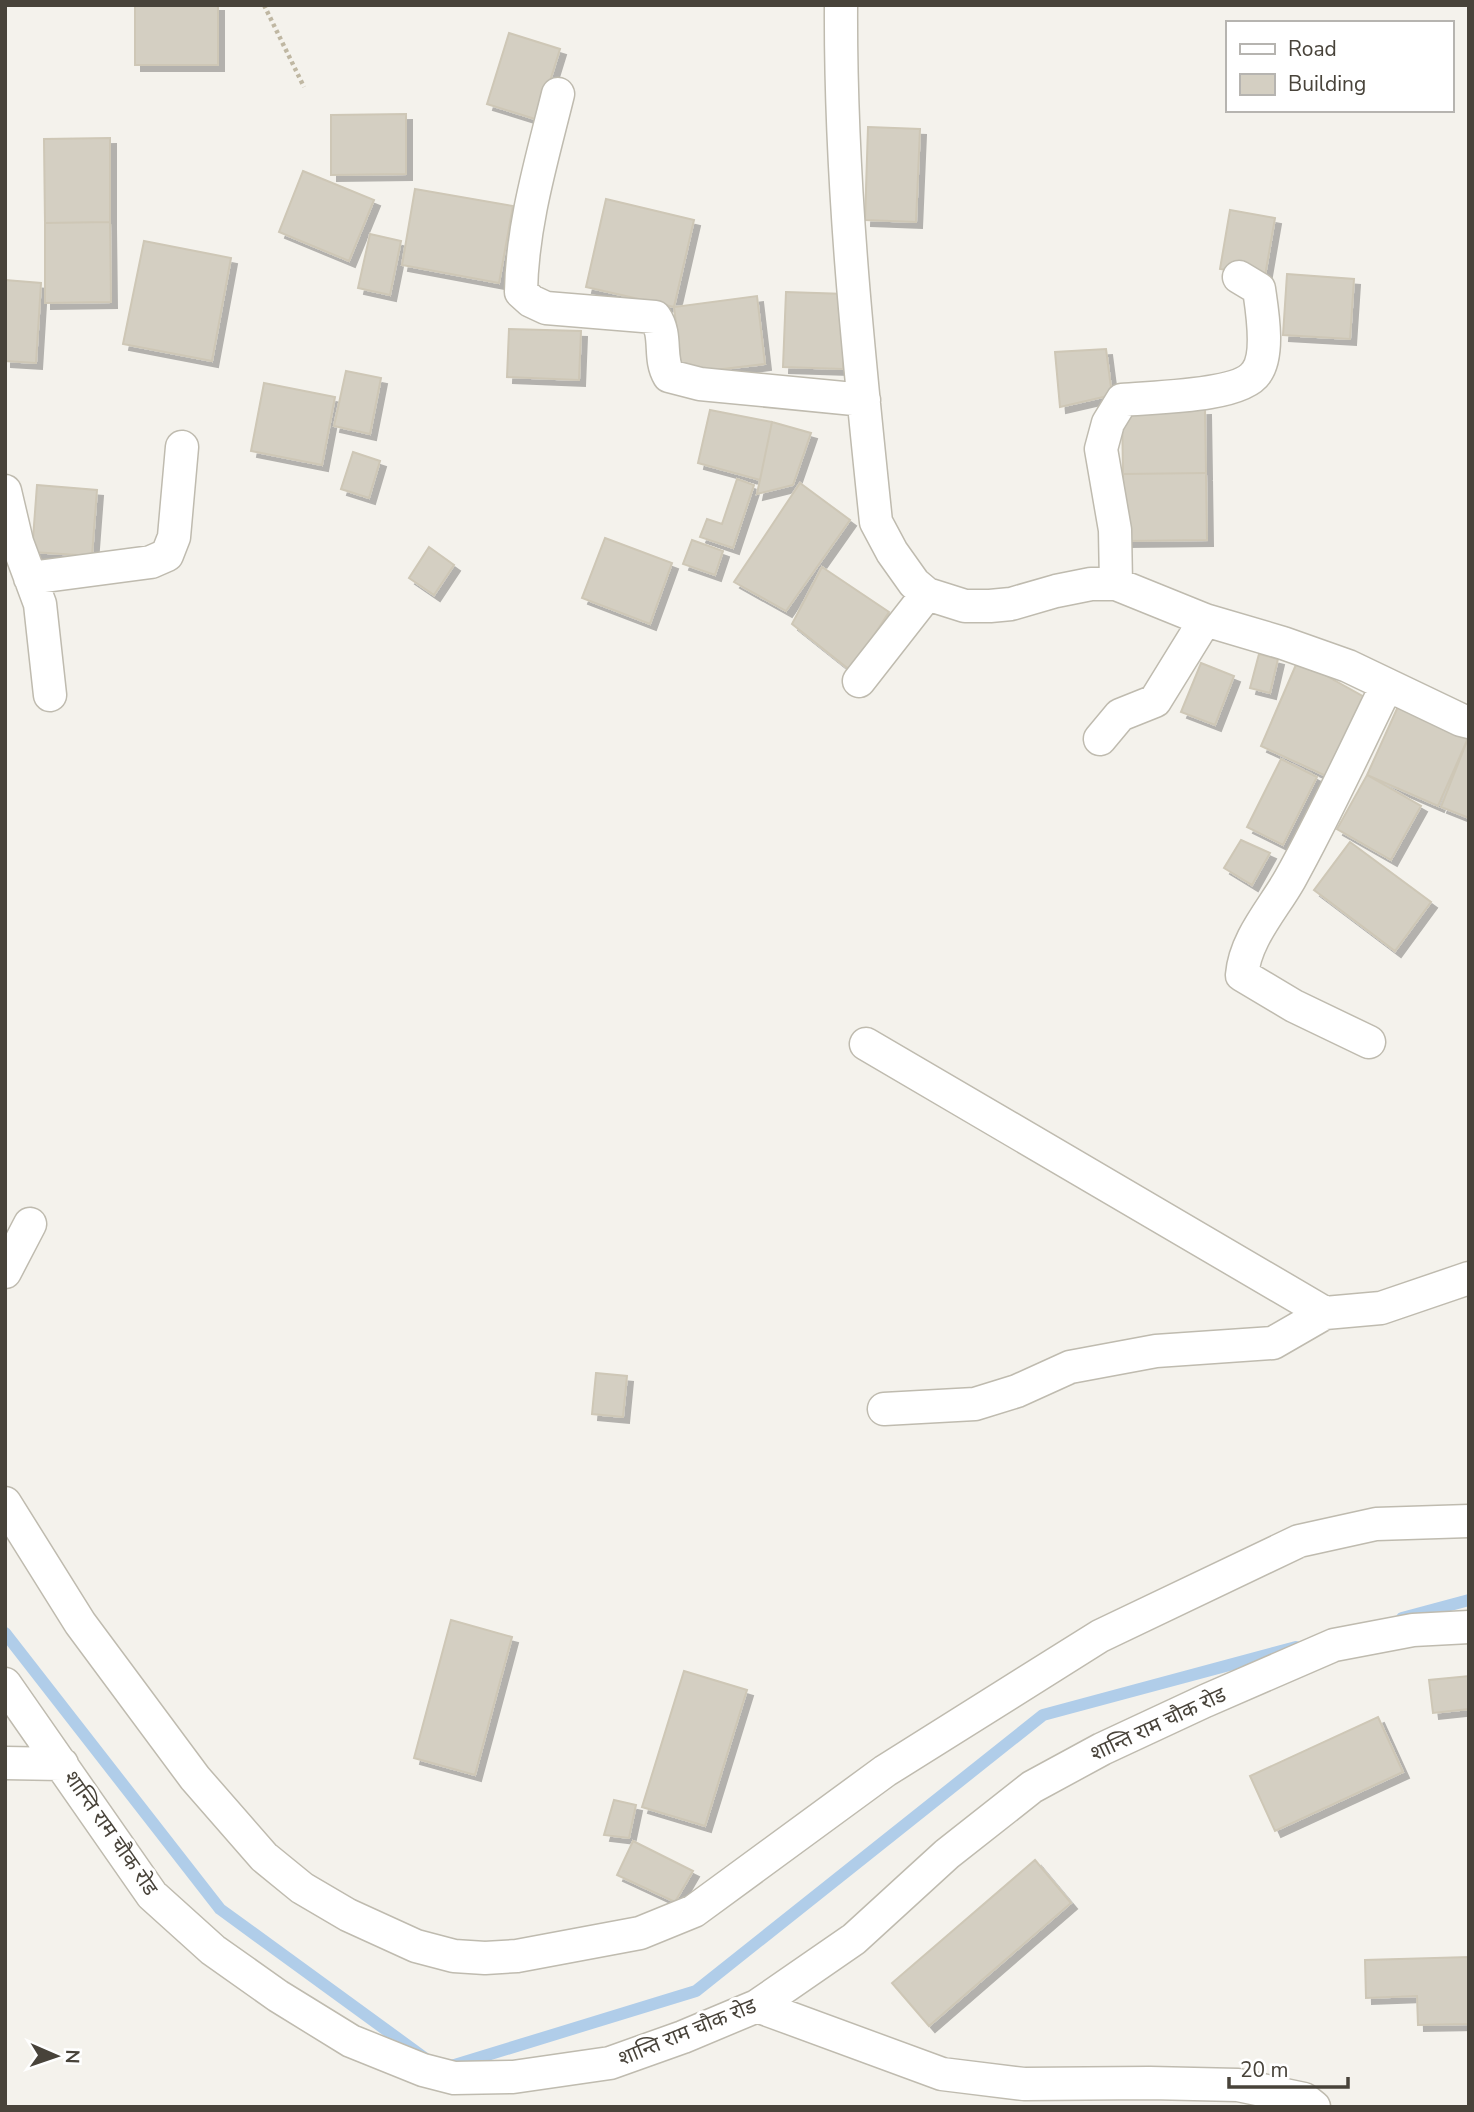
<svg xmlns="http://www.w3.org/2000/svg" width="1474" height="2112" font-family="'Nunito Sans','Noto Sans Devanagari',sans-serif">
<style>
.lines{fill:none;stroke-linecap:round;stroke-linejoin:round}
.stream{stroke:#b0cde9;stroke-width:12}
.building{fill:#d4cfc2;stroke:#cec7b6;stroke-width:2;filter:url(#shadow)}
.street-casing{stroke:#bfbbaf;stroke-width:35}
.path{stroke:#bfb7a2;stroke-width:4.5;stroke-dasharray:3.5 3.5;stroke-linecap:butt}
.street{stroke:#fff;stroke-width:32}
.labels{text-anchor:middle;stroke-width:6;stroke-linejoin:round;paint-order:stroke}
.street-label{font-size:21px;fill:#48433a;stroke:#fff}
</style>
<defs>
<filter id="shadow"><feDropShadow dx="6" dy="6" stdDeviation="0" flood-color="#0004"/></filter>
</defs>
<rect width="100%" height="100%" fill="#f4f2ec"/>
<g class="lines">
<path class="stream" d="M1402,1618L1469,1600
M5,1633L220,1909L426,2059
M448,2067L696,1991L1043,1715L1296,1647"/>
</g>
<path class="building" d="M135,5H218V65H135Z
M509,33L560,49L538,120L487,104Z
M406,114V174L331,175V115Z
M868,127L920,129L916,222L865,220Z
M110,138V222L45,223L44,139Z
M303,171L374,200L349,261L279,232Z
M415,189L513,206L499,283L402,265Z
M606,199L694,220L674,307L586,287Z
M1230,210L1275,218L1265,276L1220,269Z
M110,222L111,302L45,303V223Z
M370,234L401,241L390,295L358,288Z
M144,241L231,258L212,361L123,344Z
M1287,274L1354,279L1350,339L1283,335Z
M5,280L41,283L36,363L5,361Z
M786,292L846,294L843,369L783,367Z
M757,296L765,364L682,374L674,307Z
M509,329L581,331L579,380L507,377Z
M1106,349L1112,395L1060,407L1055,352Z
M346,371L381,378L370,434L334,426Z
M264,383L335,397L322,465L251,451Z
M1205,409L1206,473L1123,474L1122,411Z
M710,410L772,422L760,480L698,463Z
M772,422L811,433L793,485L757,494Z
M353,452L380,461L369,498L341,489Z
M1206,473L1207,540L1124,541L1123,474Z
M737,479L754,485L733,548L700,537L707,519L722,524Z
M800,483L850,520L786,611L734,582Z
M37,485L97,490L92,556L32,552Z
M605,538L672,563L650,624L582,598Z
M692,540L723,551L715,575L683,564Z
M429,547L454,565L434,595L409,578Z
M822,567L889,612L851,671L792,624Z
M1259,654L1278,659L1270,693L1250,688Z
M1298,660L1366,698L1326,776L1261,746Z
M1201,663L1234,676L1215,725L1181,712Z
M1401,700L1469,736L1438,806L1367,775Z
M1469,736V818L1441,807Z
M1281,759L1317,777L1283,845L1247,827Z
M1367,775L1421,806L1391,860L1337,829Z
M1241,840L1270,853L1252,885L1224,868Z
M1350,842L1431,902L1395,951L1314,890Z
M596,1373L627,1376L623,1417L592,1414Z
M451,1620L512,1637L475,1775L414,1758Z
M684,1671L747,1690L705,1826L642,1807Z
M1469,1676V1709L1433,1713L1429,1680Z
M1378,1717L1403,1772L1275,1831L1250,1776Z
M614,1800L636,1805L629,1838L604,1835Z
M633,1841L693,1871L675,1902L617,1875Z
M1035,1860L1071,1903L929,2026L892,1983Z
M1469,1957V2024L1418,2025L1417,1996L1366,1998L1365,1960Z"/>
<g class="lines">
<g class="street-casing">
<path id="street" d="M841,5C840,179 858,350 876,522L892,552L914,583L927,594L965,606H990L1011,604L1056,591L1091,584H1116L1205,620L1283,643L1348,666L1461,720L1469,722
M558,94C542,159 522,225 521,292L531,301L546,308L655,317C668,336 658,358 669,376L700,384L864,400
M5,491L17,542L40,604L50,695
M30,578L151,562L167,555L174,537L182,447
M1116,584L1115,530L1101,449L1108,423L1122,400C1151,397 1240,397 1256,373C1270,355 1262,310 1259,289L1239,277
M859,681L927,594
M1100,739L1120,715L1155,701L1205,620
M1369,1042L1294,1006L1242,975C1245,939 1273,909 1290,879C1325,816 1355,750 1387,685
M866,1044L1325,1313L1381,1308L1469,1278
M5,1272L30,1224
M884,1409L975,1404L1017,1391L1070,1367L1156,1351L1273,1343L1325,1313
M5,1503L80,1623L195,1778L264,1857L302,1888L348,1915L416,1946L454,1956L485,1958L517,1956L640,1933L694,1911L885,1771L1100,1636L1299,1541L1376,1524L1469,1521
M5,1684L152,1895L213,1950L278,1996L351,2041L423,2070L454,2078L513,2077L610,2063L683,2037L757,2006L854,1939L947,1854L1032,1787L1102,1749L1205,1701L1334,1645L1413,1630L1469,1627
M5,1763L62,1764
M757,2006L942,2074L1024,2084L1150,2083L1238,2085L1304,2099L1314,2107"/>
</g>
<path class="path" d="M264,5L304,87"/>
<use href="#street" class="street"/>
</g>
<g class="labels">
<g class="street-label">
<text transform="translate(1158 1724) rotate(-25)" y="7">शान्ति राम चौक रोड</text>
<text transform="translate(111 1833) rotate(55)" y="7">शान्ति राम चौक रोड</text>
<text transform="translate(687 2032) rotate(-22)" y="7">शान्ति राम चौक रोड</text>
</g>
</g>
<rect width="1474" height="2112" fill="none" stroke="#48433a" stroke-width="14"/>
<rect x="1226" y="21" width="228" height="91" fill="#ffffff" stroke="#b6b4b0" stroke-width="2"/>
<rect x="1240" y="44" width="35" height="10" fill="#ffffff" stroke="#b6b4b0" stroke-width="2"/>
<text x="1288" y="56" font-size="21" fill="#48433a">Road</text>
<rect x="1240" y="74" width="35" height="21" fill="#d4cfc2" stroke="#b6b4b0" stroke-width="2"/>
<text x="1288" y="91" font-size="21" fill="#48433a">Building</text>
<g transform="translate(56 2056) rotate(92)" stroke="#ffffff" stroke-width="5" paint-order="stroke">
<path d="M0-5L12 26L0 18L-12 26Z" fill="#48433a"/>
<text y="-10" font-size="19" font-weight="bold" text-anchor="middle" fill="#48433a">N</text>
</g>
<path d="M1229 2077v10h119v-10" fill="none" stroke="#48433a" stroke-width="3.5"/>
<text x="1240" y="2077" font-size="21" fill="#48433a" stroke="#ffffff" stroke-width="5" paint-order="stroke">20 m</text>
</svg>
